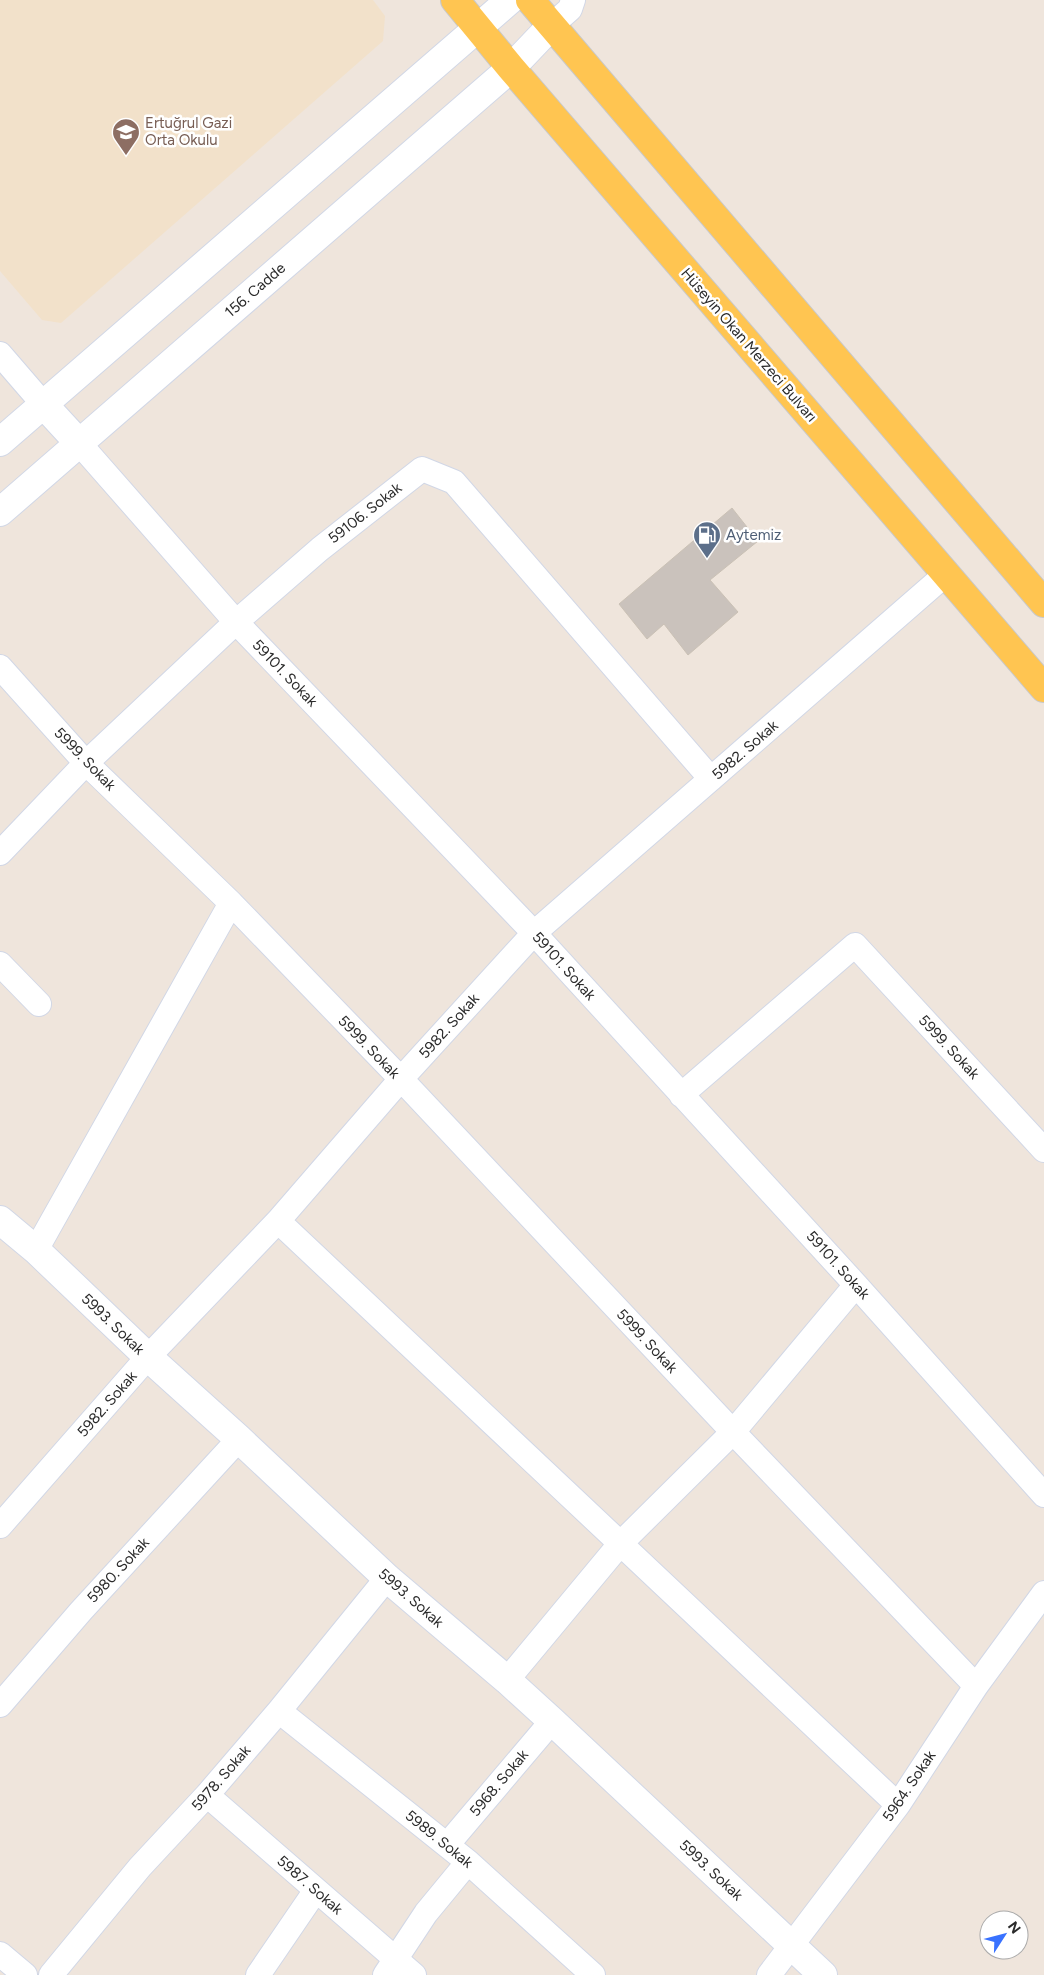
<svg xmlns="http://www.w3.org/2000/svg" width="1044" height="1975" font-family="Figtree,sans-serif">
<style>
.education{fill:#f2e1ca}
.building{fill:#cac2bc;stroke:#cac1b5}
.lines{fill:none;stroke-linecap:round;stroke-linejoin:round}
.street-casing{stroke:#d1d7e6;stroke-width:26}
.secondary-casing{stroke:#d1d7e6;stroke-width:30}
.primary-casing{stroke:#c8c8c8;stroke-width:30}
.street{stroke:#fff;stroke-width:24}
.secondary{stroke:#fff;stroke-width:28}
.primary{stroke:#ffc551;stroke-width:28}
.labels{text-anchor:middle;stroke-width:5;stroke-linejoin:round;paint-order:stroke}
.education-label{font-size:15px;fill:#785e54;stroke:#fff;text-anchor:start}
.street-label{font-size:15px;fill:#2b2b2b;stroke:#fff}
.service-label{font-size:15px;fill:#4e5e75;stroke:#fff;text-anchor:start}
</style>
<rect width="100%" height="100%" fill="#efe5dc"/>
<path class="education" d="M0,0H373L385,16L383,41L61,323L42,320L0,271Z"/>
<path class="building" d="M732,508L758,541L710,580L738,612L688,655L664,624L647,639L619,604Z"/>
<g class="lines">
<g class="street-casing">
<path id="street" d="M552,25L570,9L573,0
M0,354L44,405
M79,443L236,622L534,933L856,1285L1044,1495
M0,667L86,763L231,903L401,1079L733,1432L976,1686
M0,853L86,763L236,622L320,549L422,469L454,482L711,779
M0,964L39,1004
M681,1095L855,945L1044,1150
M278,1221L898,1805
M36,1250L231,903
M0,1526L148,1357L278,1221L401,1079L534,933L946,574
M507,1680L620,1544L733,1432L856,1285
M0,1705L81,1611L239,1439
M279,1711L468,1862L593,1975
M207,1795L414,1975
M447,1845L552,1721
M0,1954L25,1975
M51,1975L140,1867L207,1795L279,1711L387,1578
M258,1975L316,1890
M385,1975L426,1913L468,1862
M769,1975L898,1805L976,1686L1044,1593"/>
</g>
<g class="secondary-casing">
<path id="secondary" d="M44,405L79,443
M0,442L510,0
M0,512L511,68L552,25
M0,1220L36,1250L148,1357L239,1439L387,1578L507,1680L552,1721L823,1975"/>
</g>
<g class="primary-casing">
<path id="primary" d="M455,0L511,68L1044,688
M530,0L1044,603"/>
</g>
<use href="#street" class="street"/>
<use href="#secondary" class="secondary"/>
<use href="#primary" class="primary"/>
</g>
<defs>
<g id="school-pin" transform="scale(1.4375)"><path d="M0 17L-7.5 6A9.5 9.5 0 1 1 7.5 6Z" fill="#8d6e63" stroke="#fff"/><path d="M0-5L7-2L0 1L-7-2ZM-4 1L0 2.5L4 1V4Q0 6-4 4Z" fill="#fff"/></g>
<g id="fuel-pin" transform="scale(1.4375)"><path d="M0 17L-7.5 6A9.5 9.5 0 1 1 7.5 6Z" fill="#5c6f8a" stroke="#fff"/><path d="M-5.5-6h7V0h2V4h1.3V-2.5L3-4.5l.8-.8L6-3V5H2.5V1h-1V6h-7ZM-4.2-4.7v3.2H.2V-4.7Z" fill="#fff"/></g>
</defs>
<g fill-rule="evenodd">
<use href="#school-pin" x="126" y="132"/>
<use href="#fuel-pin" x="707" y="535"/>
</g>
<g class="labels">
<g class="education-label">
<text x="145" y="128">Ertuğrul Gazi<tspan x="145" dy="17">Orta Okulu</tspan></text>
</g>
<g class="street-label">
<text transform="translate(255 290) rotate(-41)" y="5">156. Cadde</text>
<text transform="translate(749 345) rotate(49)" y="5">Hüseyin Okan Merzeci Bulvarı</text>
<text transform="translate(365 513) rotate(-38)" y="5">59106. Sokak</text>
<text transform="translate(285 673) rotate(46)" y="5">59101. Sokak</text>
<text transform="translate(745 750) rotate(-41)" y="5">5982. Sokak</text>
<text transform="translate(85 759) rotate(46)" y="5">5999. Sokak</text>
<text transform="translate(564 966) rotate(48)" y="5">59101. Sokak</text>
<text transform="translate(449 1026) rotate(-48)" y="5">5982. Sokak</text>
<text transform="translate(369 1047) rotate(46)" y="5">5999. Sokak</text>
<text transform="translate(949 1047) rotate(47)" y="5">5999. Sokak</text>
<text transform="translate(838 1265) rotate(48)" y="5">59101. Sokak</text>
<text transform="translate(113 1324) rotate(44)" y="5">5993. Sokak</text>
<text transform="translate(647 1341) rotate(47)" y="5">5999. Sokak</text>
<text transform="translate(107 1404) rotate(-49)" y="5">5982. Sokak</text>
<text transform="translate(118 1570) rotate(-47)" y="5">5980. Sokak</text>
<text transform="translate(411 1598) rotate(41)" y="5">5993. Sokak</text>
<text transform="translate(221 1778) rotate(-49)" y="5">5978. Sokak</text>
<text transform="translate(499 1783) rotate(-50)" y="5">5968. Sokak</text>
<text transform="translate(909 1786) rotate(-56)" y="5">5964. Sokak</text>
<text transform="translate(439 1839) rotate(39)" y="5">5989. Sokak</text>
<text transform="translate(711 1870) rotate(43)" y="5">5993. Sokak</text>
<text transform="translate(310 1885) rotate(41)" y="5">5987. Sokak</text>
</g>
<g class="service-label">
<text x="726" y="540">Aytemiz</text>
</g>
</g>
<g transform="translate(1004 1935) rotate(54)"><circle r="24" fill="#ffffff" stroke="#aaaaaa"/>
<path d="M0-4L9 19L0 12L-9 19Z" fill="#3972ff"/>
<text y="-8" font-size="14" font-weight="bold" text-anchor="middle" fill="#2b2b2b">N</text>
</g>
</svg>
